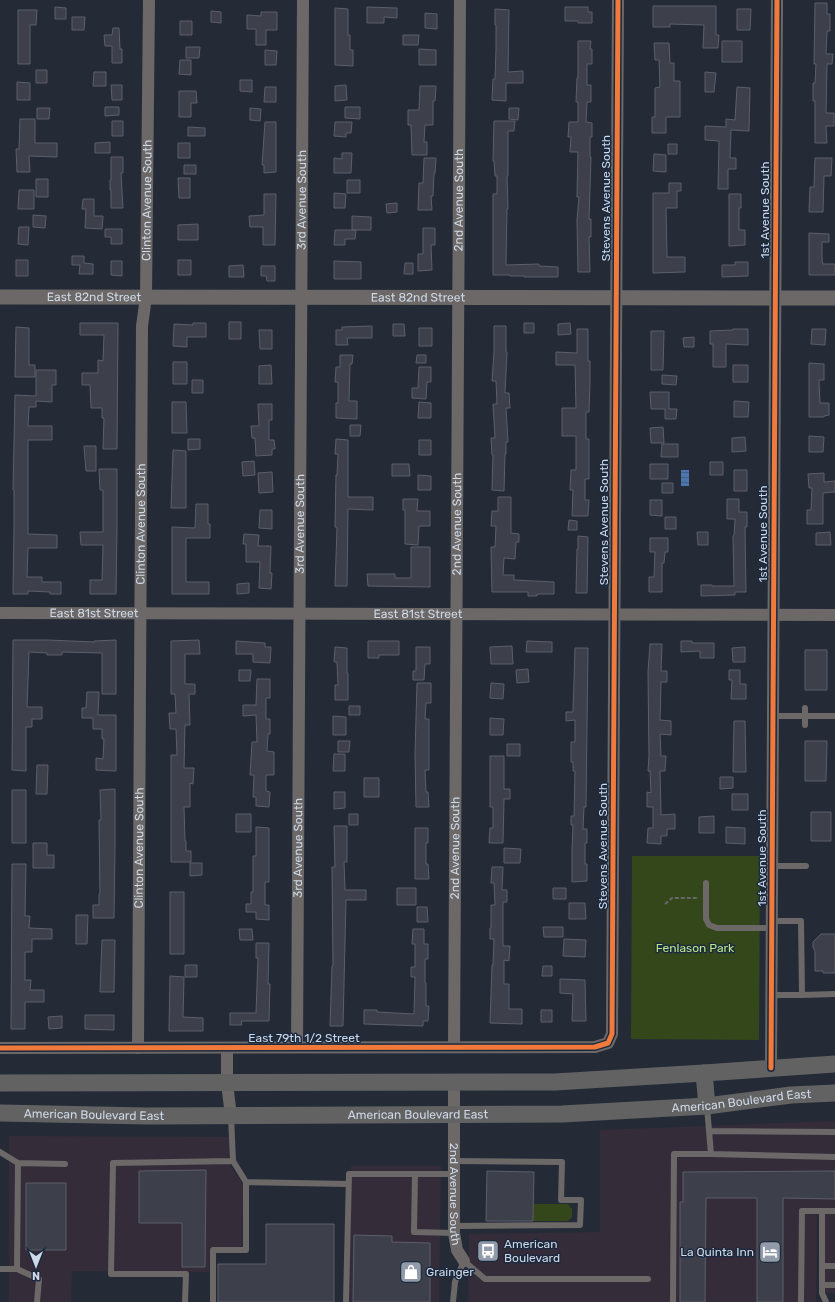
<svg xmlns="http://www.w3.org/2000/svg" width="835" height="1302" font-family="Rubik,sans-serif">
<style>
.commercial{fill:#352c3a}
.green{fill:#33471a}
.water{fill:url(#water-rules)}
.building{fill:#3d404b;stroke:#5c5f6a}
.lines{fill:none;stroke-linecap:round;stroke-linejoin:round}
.path{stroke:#68686b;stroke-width:2;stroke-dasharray:4 2;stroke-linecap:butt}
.service{stroke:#6b6867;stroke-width:6}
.minor{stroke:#6b6867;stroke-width:12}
.tertiary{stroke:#6b6867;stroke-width:15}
.secondary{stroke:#626263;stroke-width:17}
.cycleway-casing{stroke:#1c2a3f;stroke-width:8}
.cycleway{stroke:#f17a3a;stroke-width:5}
.labels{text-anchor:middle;stroke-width:3;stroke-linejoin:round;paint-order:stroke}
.street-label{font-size:12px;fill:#ced8e6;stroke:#1c2a3f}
.park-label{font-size:12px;fill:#bbe884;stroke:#1c2a3f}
.poi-label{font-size:12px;fill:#ced8e6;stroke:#1c2a3f;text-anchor:start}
</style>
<defs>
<pattern id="water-rules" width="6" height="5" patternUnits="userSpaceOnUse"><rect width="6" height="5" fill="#4b75ad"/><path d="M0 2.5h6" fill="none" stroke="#466083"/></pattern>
</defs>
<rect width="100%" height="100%" fill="#242b37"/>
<path class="commercial" d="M835,1121V1209H817L816,1302H468L469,1234L600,1232V1130Z
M9,1136L229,1137V1164L243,1184L242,1247H210L209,1272L72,1271L71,1302H9Z
M351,1166H441L439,1302H350Z
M825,1213H835V1293H824Z"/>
<path class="green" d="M632,856H760L759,1040L631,1039Z
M534,1204H568L572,1209V1217L568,1221H533Z"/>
<path class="water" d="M681,470H689V486H681Z"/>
<path class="building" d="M815,3H827V14H830V31H827L826,54H833L832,64H827L826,113H834V126H826L827,143H815V101H813V83H815L816,64H814Z
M653,6H716V35H719L718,48H703L704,25L670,24V27H653Z
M55,7L66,8V19H55Z
M367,7L397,8V18L384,17V23H367Z
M565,7H588V12H592V23H578V21H565Z
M335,8L348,9V35H350V50H353V66L335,65Z
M495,9L509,10L508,72L523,71V83H506V101L492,100L493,79H495L496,49V25H495Z
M737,9H751L750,30H737Z
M18,10H37L36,25H30V64H18Z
M211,11L221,12V23L211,22Z
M261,12H277V30H266V45H256V29H247V15L261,16Z
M425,13L437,14V29L425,28Z
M72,17H85L84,30H72Z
M180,21H192V35H180Z
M113,28H119L120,49H122V63H112V46H105L104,35H112Z
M403,35H419L418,45H403Z
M578,41H591L590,49H592V64H587V85H591V102H587L586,122L592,123V137H590V157H591L589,219H591V237H589L590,272H578L577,220L579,197H577L578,152H570L571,137H568L569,122H578V102H576L577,78H578Z
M722,41H742V62H722Z
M654,43H669L670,63H674V81H680V117H666V133H652V117H655V88L660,87L659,60H655Z
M186,47H200L199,58H186Z
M419,49L436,50V65H419Z
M265,50L277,51L276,65H265Z
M180,60H191V75L179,74Z
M36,70H47V83H36Z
M94,72H106V86H93Z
M705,72L716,73L714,92H705Z
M240,80H252V92L240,91Z
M17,82L30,83V100H17Z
M111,85H122V100H112Z
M346,85L347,100L335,101V86Z
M420,86H436L435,101H433V125H425L424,142H427V155H412L411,125H408V110H419Z
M265,87H276V102H264Z
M737,87L750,88L749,131L731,130L730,158H736V169H728V189H718L719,141L705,140V126L726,127V119L735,120Z
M179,91H196L197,103H191V117H179Z
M105,107H119V115L105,116Z
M345,107H360V119L345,118Z
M37,108H50L49,119H37Z
M250,108L261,109L260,121L250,120Z
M509,108H519L518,120L509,119Z
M20,119H35V143H57V157L29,156L30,172H17L16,149H19Z
M112,121H123V136H112Z
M494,121H515L514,131H508V176H507L508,209H507L506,265L539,264V266L558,267V277H524V276H510V275H493V194H497V176H495L494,161H493Z
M265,122H276V172L264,173V165H262Z
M335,122H352L351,133H346V137L334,136Z
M188,127L205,128V136H188Z
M110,142V153H95V143Z
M178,143H190V158H178Z
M668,144H677V154H668Z
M342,153H352L351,173H334V158L342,159Z
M654,154L666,155V172L653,171Z
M111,157H123V173H121L123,208H111V190H110V180H111Z
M424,158H436L435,173H434L433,196H431L432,210H418L419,183H423Z
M815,158H832L831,176H824L823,212H809L810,187H814Z
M184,165H196V174H184Z
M178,178H190V198H179Z
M36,179H48V197H36Z
M347,180H360V193H347Z
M669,183H681V191H677V208H666L667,257H685V272L653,273V193H669Z
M19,190H34V209H18Z
M334,193L346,194L345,208H334Z
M264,194H276L275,245H263V227H250L249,216L264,215Z
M729,194H741V208H739V230H745V245L729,246Z
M83,199H94V216H103L102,229L85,228L86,209H82Z
M397,203V212L387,213L386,204Z
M33,215L46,216L45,228L33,227Z
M352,216L371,217V230H352Z
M198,224V240H178V225Z
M19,227H29L28,245L18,244Z
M423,228H435V245H431L432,270L418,271V254H423Z
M105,229H122V244H111V237H105Z
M335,230H356L355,239H345V245H334Z
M809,233L829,234V242H822V260L823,264H835V275H809Z
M72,256H84V263L93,264V274H79L80,265H72Z
M16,260H28V276H16Z
M178,260H191V275H178Z
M111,261H122V276L111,275Z
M334,261L361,262V279H334Z
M735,262H748V276L722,277V265H735Z
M405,263H413V274H404Z
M243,265L244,277H229V266Z
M261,266H275V281H267L266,276H261Z
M229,322H241V339H229Z
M80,323H118L117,449H103L104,418H102V408H91L90,385H82V373H98V360L103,361L104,335H80Z
M193,323H206V337H187V347L173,346L174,324L193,325Z
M524,323H534V333H524Z
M570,323L571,334L558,335V324Z
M393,324H404L405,336H393Z
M372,326V338H347L348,345H336V330H342V327Z
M494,326H506V352H507L505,393H509L510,408H506L508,442H506V454H505L504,491L492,490L493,455H492L491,438H495L493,404H497L496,381H492L494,352Z
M16,327L29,328V365H35V377H15Z
M419,328H432V346H419Z
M577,329H588V361H590V382L589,412H586V439H589V479H585V500H589L588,516H572L573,490H570L571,470H576V436H562V408H576L575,365H556V352L577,353Z
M733,329H748V345L726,344V367H713V344H710V331L733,330Z
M812,329H826L825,345L811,344Z
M259,330H272V349H260Z
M651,331H664L663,370H651Z
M694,337V347H684L683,338Z
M340,355H353L352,364H350L349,401H357V419L336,418V403H338V382H335L336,367H340Z
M417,355H426V363H416Z
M173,362H187V384H173Z
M809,363L824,364V380H819L820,403H829V415L824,416V417H809Z
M271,365L272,384H259V366Z
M733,365H748V382H733Z
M419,367H431V382H427L426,399L412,398V388H418Z
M36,370H56V385H52V402L36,401V407H29L28,426H52V440H28V534L57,535V548H28L27,577H42V582H61V594H50V592L28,591V594H13L14,527V490H13L15,395L36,396Z
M662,375L677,376L676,385L662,384Z
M192,380H203V393H192Z
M650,392H669V409H677L676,419H665V409H651Z
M734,401L749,402L748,417H734Z
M172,402H186L187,433H172Z
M419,402L431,403V418H418Z
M258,404H272V420H269V440H274L275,449H272V455L256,456L255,438H252L251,426H259Z
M350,425H361L360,436H350Z
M663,427L664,443H651L650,428Z
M809,436L824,437L823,452H809Z
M745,437L746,451L732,452V438Z
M188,439H200V449L188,450Z
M336,439L348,440V497H373V510L348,509L347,586H335L337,528L335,527L336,475H337L338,454H335Z
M419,440H431V455H419Z
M662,444H678V457H661Z
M84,446H96V471H86Z
M173,450L186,451V508H171Z
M254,461L255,475L243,476L242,462Z
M710,462H723V475H710Z
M392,464H409L410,476H392Z
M650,464H668V479H650Z
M99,469H117V527L116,594H90V580H102L103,545H81L80,532H103V490H100Z
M734,470H747V491H734Z
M272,472L273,492L259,493L258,473Z
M824,473V482L835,481V492L823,493V524H807V510H811L812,488H809L808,474Z
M418,475L431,476V490H418Z
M662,483H673V493H662Z
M498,497H511V533L519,534V542H516L515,559L504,558L503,575H514V580L554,582V594H537V596H528V592H492L491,547H495L496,526H491L492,511H498Z
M403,499H418L417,511H430V526H419L418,545L405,544V510H403Z
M727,499H739V512H747V527H745L746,592H735V595L701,596V585H712V586H734L733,536L734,535L735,519H727Z
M650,500H662V516L650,515Z
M196,504H208V524H210V538H186V582H209V594H172V527L195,528Z
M260,510H272V529L259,528Z
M665,517H676V529H665Z
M569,520L577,521V530H568Z
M697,532H708V545H698Z
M830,532L831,545H816V533Z
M244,534L259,535L258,546H271L270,573H272L271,589L259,588L260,562H246V544H243Z
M578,536L588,537L587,593H576L577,549H578Z
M650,538H668V552H665L664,563H662V592H649V577H654L655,552H650Z
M411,547H430V587L368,586L367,574H395V578H411Z
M249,583V593L237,594V584Z
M13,640H48L94,642V641L116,640V694H102V653L62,652V655H47V653L29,652L27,707H42V719H32V727H26V771L12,770Z
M199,640L200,654H185V684H195V694H189L190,725H185L184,768H194L193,784L190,783V807H184L185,841H186V851H191V862H171V755H177L176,729H170L169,713H176L175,694H171V641Z
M236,641L265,643V647H271L270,663L253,662V654H236Z
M368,641H399V655H379V658H368Z
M527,641L552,642V652H526Z
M681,641H692V643H714V658H700V651L681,652Z
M650,644H662L661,671H667V682H661L660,720L671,721V735L660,734L661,756H666L665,771H660L661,815L675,814V829H667V836H661V844L647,843L648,828H653V807H647V792L651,793L650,771H648L649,756L648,672Z
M512,646L513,664H491L490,647Z
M335,647L347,648V673H348V700H335V685H338L337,662H334Z
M416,647H430V664H425L424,680H413V671H416Z
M745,647V662H733L732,648Z
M575,648H588L586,807H584L583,829H587V843H585V864H587V881L572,882V850L573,825H571V816H574L575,771H573V762H571V742H575V720L566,721V712H573Z
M805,650H827V690H805Z
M528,669L529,682L517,683L516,670Z
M239,670H251L250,681H239Z
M729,670H740V684H746V699H731L732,680H729Z
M257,679H270V698H266V719H270V734H268L267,751L274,752V775H266V791L270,792L269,807L256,806V797H253L254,775H250L252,742H257L256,715L243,716V705H256Z
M417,683H431V703H426L425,719H429V770H425L426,792H428L429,807H416L415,754Z
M491,683L504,684L503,699L490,698Z
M87,692H99L98,715H116V771L96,770V758L103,759L104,739H102V729H93V718H82V708H86Z
M349,706H360V715H349Z
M333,716L346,717V735H333Z
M490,718L504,719L503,735H490Z
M734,721H745L746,772H733Z
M338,741H350L349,752H338Z
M805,741H827L826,781H805Z
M507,744H520V756H507Z
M334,754H345V771H333Z
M490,756H504V789H510V799H504L503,843H489L490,828H493V807H490Z
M37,765H48L47,794H36Z
M720,777H733V788L720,789Z
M364,778H379V797H364Z
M115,789V844L114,918H93V905H99V894H100L99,820H101L100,790Z
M12,790H26V843H12Z
M334,792H345V808L334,809Z
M732,794H748V810H732Z
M811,812H831V841H811Z
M236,814H251V832H236Z
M349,814H358V825H349Z
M714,816V833H699V817Z
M334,826H347V862H344L345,890H366V900H346L343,1026H330L332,966H333L332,867H335Z
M256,827L269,828V882H265V905H269V920L256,919V912H246V904H251V892H253V856H256Z
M726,827L745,828V844L726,843Z
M415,828H428V843H426V864H428L429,879H415Z
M33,843H47V855H54V868H33Z
M504,848L521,849L520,863H504Z
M190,863H202V875L190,876Z
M12,864H26L25,916H30L29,928L52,929V939H32V952H25V980H31L30,990H44V1002H25V1029H11Z
M492,867H503L502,890H507V902H503V946H510L509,961L504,960V984H509V1009H522V1024L490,1023L492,965H493L494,939H490V928H491V905H495L494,883H491Z
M397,888H416V905H397Z
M553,888H566V899H553Z
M170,892H184V954H170Z
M569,903H585L586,919H569Z
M417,907H427L428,922H417Z
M76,915H88L87,944H76Z
M543,927H563V937H544Z
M239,929H252L253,940H240Z
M413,929H424V944H428V959H425V983H426V1006H429L428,1021H423V1026L364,1024V1010H377V1012L414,1014L415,977H411V967H415V944H412Z
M821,934H835V973H823V971H815V951L813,947V942Z
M564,939L586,940L585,957L563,956Z
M102,940H115L114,992H100Z
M256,943H269L268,984H270L269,1021H241L242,1025H230V1013H256L258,958H256Z
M185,965H197V977H185Z
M543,966H552V976H542Z
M170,976L184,977L183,1017L203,1018V1031H169Z
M560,979L585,980L586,1021H572L573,994L560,993Z
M541,1010H552V1022H541Z
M85,1015H114V1030L85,1029Z
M62,1016V1028L49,1029L48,1017Z
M206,1170L205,1267H182V1223H139V1171Z
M487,1171L534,1172L533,1221H486Z
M835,1171V1199L783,1198V1302H757V1198H706L705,1302H680V1202H683V1172Z
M26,1183H66V1250H26Z
M266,1224H334V1302H218V1264H266Z
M354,1235L392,1236V1242L430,1243V1302H353Z"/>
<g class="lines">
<path class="path" d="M665,904L672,898H699"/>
<path class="service" d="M805,708V716H835
M773,716H805V725
M772,866H806
M706,883V919L709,925L717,928H772
M771,995H802L801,921H772
M802,995L835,994
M709,1131L835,1132
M0,1152L18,1163
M711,1154L835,1157
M233,1161L246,1182
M454,1226L580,1225L581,1200H561L562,1162L454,1161
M454,1233L414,1232L415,1174H454
M822,1266H835
M0,1269H17L18,1163L65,1164
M17,1269L39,1279L37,1302
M822,1285H835
M185,1302L186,1274H111L113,1163L233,1161L231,1116
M213,1302V1250H246V1182L348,1184
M346,1302L349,1174H415
M453,1302L455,1282L464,1261L485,1279H648
M673,1302L674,1154H711L707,1107
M801,1302L802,1211H822
M826,1302L822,1293V1211H835"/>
<g class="minor">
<path id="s1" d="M0,613L835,615"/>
<path id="s2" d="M297,1047L303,0"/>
<path id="s3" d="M454,1047L460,0"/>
<path d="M0,1048L595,1047L608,1043L612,1034L618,0"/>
<path id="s4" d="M138,1048L142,326L146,297L149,0"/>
<path d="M227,1048V1083L231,1116"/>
<path d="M771,1068L777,0"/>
<path id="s5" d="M454,1082V1233L457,1250L464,1261"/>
</g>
<path class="tertiary" id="s6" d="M0,297L835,298"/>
<g class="secondary">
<path d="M704,1073L707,1106"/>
<path d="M0,1083L555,1082L704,1073L835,1064"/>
<path id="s7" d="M0,1113L147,1116L562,1114L707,1106L791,1095L835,1093"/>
</g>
<g class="cycleway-casing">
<path id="cycleway" d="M0,1048L595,1047L608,1043L612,1034L618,0
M771,1068L777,0"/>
</g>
<use href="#cycleway" class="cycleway"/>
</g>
<defs>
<g id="bus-square" transform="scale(1.15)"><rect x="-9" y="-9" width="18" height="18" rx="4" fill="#929ba9" stroke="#1c2a3f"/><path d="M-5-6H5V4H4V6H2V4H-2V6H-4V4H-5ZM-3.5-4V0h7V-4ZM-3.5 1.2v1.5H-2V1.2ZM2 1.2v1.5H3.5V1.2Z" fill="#fff"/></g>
<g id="hotel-square" transform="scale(1.15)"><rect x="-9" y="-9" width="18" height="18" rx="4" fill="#929ba9" stroke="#1c2a3f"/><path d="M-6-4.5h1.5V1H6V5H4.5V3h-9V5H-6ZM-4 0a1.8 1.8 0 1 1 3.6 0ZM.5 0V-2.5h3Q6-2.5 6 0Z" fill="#fff"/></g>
<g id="shop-square" transform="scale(1.15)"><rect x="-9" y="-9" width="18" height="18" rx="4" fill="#929ba9" stroke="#1c2a3f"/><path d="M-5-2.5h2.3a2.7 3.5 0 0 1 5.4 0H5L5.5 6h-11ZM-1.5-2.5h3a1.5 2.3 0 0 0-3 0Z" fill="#fff"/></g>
</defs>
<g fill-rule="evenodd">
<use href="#bus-square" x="488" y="1251"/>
<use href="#hotel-square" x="770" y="1252"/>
<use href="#shop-square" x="411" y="1272"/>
</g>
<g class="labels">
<g class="street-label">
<text transform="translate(606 198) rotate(-90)" y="4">Stevens Avenue South</text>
<text dy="4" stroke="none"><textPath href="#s4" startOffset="848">Clinton Avenue South</textPath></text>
<text dy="4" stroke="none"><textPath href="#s2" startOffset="847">3rd Avenue South</textPath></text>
<text dy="4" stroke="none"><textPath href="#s3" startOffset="847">2nd Avenue South</textPath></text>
<text transform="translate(765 210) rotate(-90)" y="4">1st Avenue South</text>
<text dy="4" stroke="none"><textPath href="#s6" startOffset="94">East 82nd Street</textPath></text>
<text dy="4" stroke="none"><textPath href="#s6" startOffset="418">East 82nd Street</textPath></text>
<text transform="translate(604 522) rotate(-90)" y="4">Stevens Avenue South</text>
<text dy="4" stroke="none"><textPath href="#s4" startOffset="524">Clinton Avenue South</textPath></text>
<text dy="4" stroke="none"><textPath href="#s2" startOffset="523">3rd Avenue South</textPath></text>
<text dy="4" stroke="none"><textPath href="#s3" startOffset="523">2nd Avenue South</textPath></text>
<text transform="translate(763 534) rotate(-90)" y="4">1st Avenue South</text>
<text dy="4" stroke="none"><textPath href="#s1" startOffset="94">East 81st Street</textPath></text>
<text dy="4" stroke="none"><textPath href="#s1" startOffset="418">East 81st Street</textPath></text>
<text transform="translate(603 846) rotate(-90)" y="4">Stevens Avenue South</text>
<text dy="4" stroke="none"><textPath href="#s4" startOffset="200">Clinton Avenue South</textPath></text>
<text dy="4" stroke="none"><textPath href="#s2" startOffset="199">3rd Avenue South</textPath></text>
<text dy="4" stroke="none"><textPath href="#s3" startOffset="199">2nd Avenue South</textPath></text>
<text transform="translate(762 858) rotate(-90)" y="4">1st Avenue South</text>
<text x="304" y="1042">East 79th 1/2 Street</text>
<text dy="4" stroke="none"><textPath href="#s7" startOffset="742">American Boulevard East</textPath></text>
<text dy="4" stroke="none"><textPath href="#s7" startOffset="94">American Boulevard East</textPath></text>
<text dy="4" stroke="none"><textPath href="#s7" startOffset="418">American Boulevard East</textPath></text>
<text dy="4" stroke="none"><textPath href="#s5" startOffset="112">2nd Avenue South</textPath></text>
</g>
<g class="park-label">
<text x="695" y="952">Fenlason Park</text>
</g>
<g class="poi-label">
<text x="504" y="1248">American<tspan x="504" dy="14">Boulevard</tspan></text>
<text x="754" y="1256" text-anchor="end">La Quinta Inn</text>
<text x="426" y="1276">Grainger</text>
</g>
</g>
<g transform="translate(36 1266) rotate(180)" stroke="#1c2a3f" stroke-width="3" paint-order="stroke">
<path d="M0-3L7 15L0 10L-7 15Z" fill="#ced8e6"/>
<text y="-6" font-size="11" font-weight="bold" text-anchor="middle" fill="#ced8e6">N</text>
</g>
</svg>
